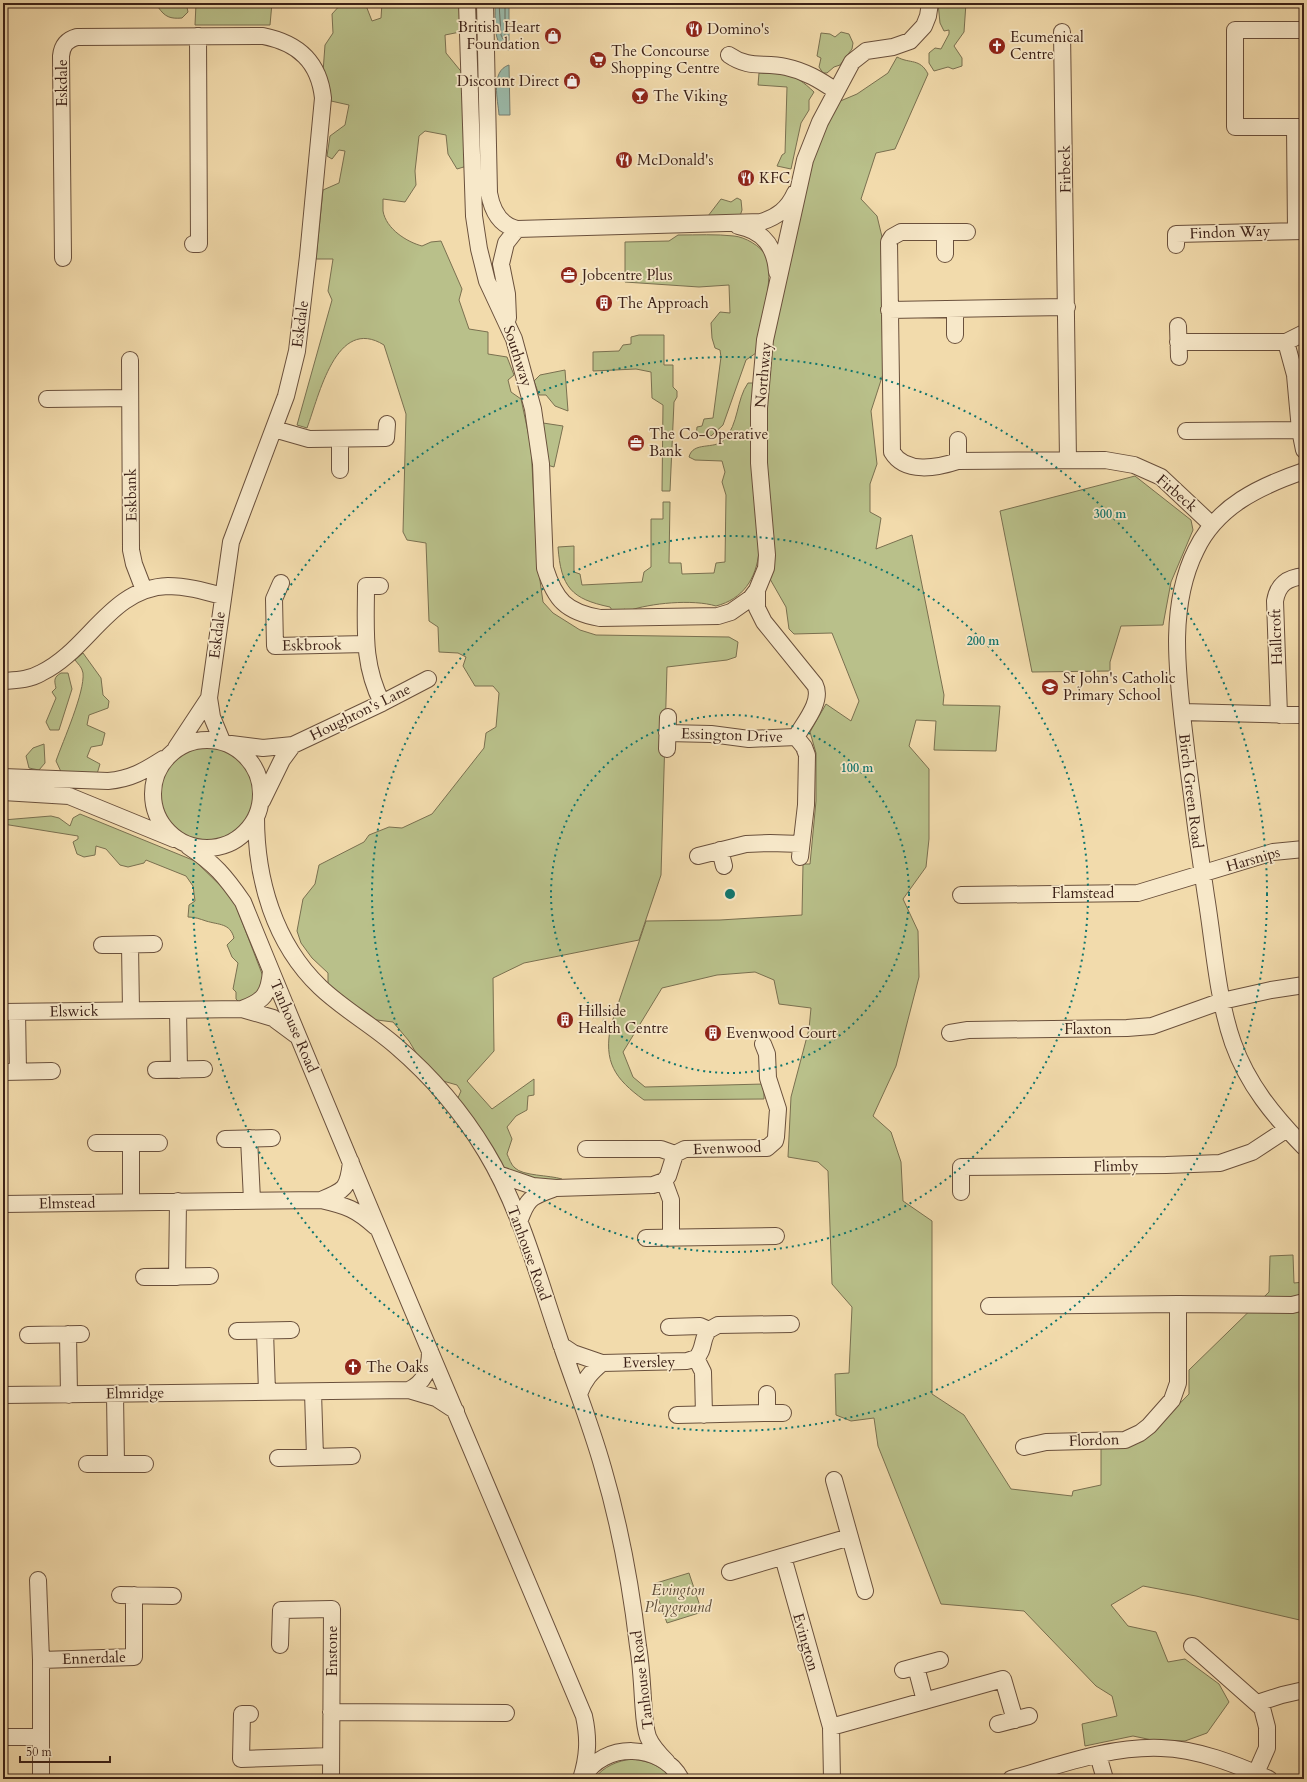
<svg xmlns="http://www.w3.org/2000/svg" width="1307" height="1782" font-family="Cardo,serif">
<style>
.green{fill:#b9c08a;stroke:#7a7050}
.water{fill:#9bbbab;stroke:#757d70}
.lines{fill:none;stroke-linecap:round;stroke-linejoin:round}
.shore{stroke:#6c6e61;stroke-width:1}
.minor-casing{stroke:#6a503c;stroke-width:18}
.minor{stroke:#f7e8c9;stroke-width:16}
.ring{fill:none;stroke:#0f766e;stroke-width:2;stroke-dasharray:2 4}
.labels{text-anchor:middle;stroke-width:3.5;stroke-linejoin:round;paint-order:stroke}
.poi-label{font-size:15px;fill:#3c2117;stroke:#f7e8c9;text-anchor:start}
.street-label{font-size:15px;fill:#3c2117;stroke:#f7e8c9}
.park-label{font-size:15px;font-style:italic;fill:#5b4934;stroke:#f7e8c9}
.centre{fill:#0f766e;stroke:#f7e8c9;stroke-width:2}
.ring-label{font-size:12px;text-anchor:middle;font-weight:bold;fill:#0f766e;stroke:#f7e8c9;stroke-width:3.5;stroke-linejoin:round;paint-order:stroke}
</style>
<rect width="100%" height="100%" fill="#f2dbac"/>
<filter id="stains"><feTurbulence type="fractalNoise" baseFrequency=".005" numOctaves="4"/><feColorMatrix values="0 0 0 0 .2 0 0 0 0 .09 0 0 0 0 .02 0 0 0 .5 -.17"/></filter>
<radialGradient id="worn" r=".72"><stop offset=".6" stop-color="#630" stop-opacity="0"/><stop offset="1" stop-color="#630" stop-opacity=".3"/></radialGradient>
<path class="green" d="M158,3H186L188,12L182,18C170,19 165,17 158,7Z
M204,3H272L270,25H195L196,4Z
M342,3H365L372,21L381,18L382,3H465V17L460,32L445,35L446,53L464,75L467,166L457,169L448,154L446,135L425,131L419,136L415,171L416,185L405,202L383,199C383,203 383,207 383,211C386,229 407,242 422,246L431,242L441,241L462,289L459,300L469,329L488,332V354L507,357L514,375L508,380L511,392L521,399L531,446L537,559L543,602L553,613L580,630L596,635L729,637L738,642L736,657L727,660L667,667L661,875L639,940L524,963L493,978L494,1051L467,1081L492,1109L534,1079V1095L528,1096L527,1110L516,1116L507,1127L512,1139L507,1154C509,1158 511,1165 515,1168C523,1176 549,1175 562,1179L561,1192L500,1173L457,1100L461,1091L457,1085L443,1081L418,1056L409,1041L393,1022L369,1019L328,984V973L312,958L301,943L297,931L303,899L315,884L319,865L364,842L369,835L389,827L402,828L432,814L484,748L486,733L496,727L499,693L493,686H475L463,666L466,657L458,653L439,652L438,627L429,621L426,543L407,540L403,532L406,414L384,345C336,315 319,396 307,428L297,425L332,300L328,291L333,259H316L323,190L339,183L345,151L339,150L332,159L327,156L330,136L345,125L349,105L331,101L329,87L323,72L325,45L333,33L332,14Z
M938,3H966L964,32L954,46L962,58V66L953,69L948,67L934,71L929,63V53L935,48L941,49L949,34V30L944,31L940,23Z
M841,32L849,34L853,43L852,49L840,65L834,67L827,73H823L819,67L821,58L817,56L821,33L830,34L835,37Z
M897,57C910,64 920,58 928,74L895,149L876,153L861,199L877,216L883,241L884,371L871,411L877,464L870,484V512L881,518L876,549L912,535L944,695L943,705L1000,706L996,751L934,750L936,721L916,720L909,746L929,769V839L926,867L903,899L918,931L919,977L896,1066L873,1116L891,1132L901,1162L903,1201L932,1221V1394L964,1415L1011,1489L1072,1496L1073,1491L1101,1485V1447L1150,1434L1189,1394V1370L1269,1292L1270,1256L1293,1255L1294,1283L1304,1282V1621L1196,1596L1143,1586L1111,1605L1128,1626L1156,1632L1168,1662L1185,1659L1219,1684L1229,1702L1207,1733L1185,1741L1152,1740L1133,1736L1085,1746L1082,1724L1117,1716L1112,1696L1096,1686L1024,1611L941,1604L878,1446L874,1418L851,1421L836,1415L835,1374L849,1373L852,1307L832,1284L828,1171L818,1162L788,1157L791,1097L809,1029L811,1008L779,1004L774,980L755,972L717,975L662,988L623,1052L633,1077L645,1087L764,1084V1099L644,1100C615,1079 603,1062 611,1025L646,921L720,920L802,915L803,864H810L816,801V753L810,732L826,704L851,721L859,701L832,633L794,634L789,629L786,607L770,579L766,450V391L770,350L811,161C818,140 829,122 838,102L857,94L888,73Z
M759,73C787,74 793,72 814,92L809,100V110L801,123L791,169L777,166L782,155L785,153L787,87L758,85Z
M737,198L741,200L742,210L739,219L708,216L721,199L731,202Z
M678,235C697,235 716,234 734,236C745,237 761,246 766,256C775,276 760,331 756,353L746,360L723,425L711,436L696,437L697,427L702,426L704,419L713,418L721,357L720,350L715,348L712,338L711,323L720,312L730,313L729,285L699,287L625,282V242L669,241Z
M639,335H664V365H673V387L677,391V397L674,402L670,491H662L663,405L652,398L651,372L636,369L593,371V352L619,351L623,345L631,344V337Z
M565,370L568,411L555,406L546,395H539L534,381L540,375Z
M748,383H754L759,552C756,579 743,599 716,606C693,599 650,603 628,611L624,609L619,614L614,613L610,607C571,599 561,587 558,547L574,546V572L580,574L582,585L642,582L644,572L651,567V519H663V502H670L669,563H681L682,574L714,573L716,563L725,562L726,495L722,482L725,472L722,461L695,460L689,457C693,441 714,450 724,440C739,424 736,400 748,383Z
M543,423L563,426L554,467L547,465Z
M1135,476L1191,520L1193,530L1171,582L1163,625L1121,626L1110,662V671L1032,672L1000,511Z
M83,653L101,678L103,695L109,701L108,708L89,715L87,725L105,733L102,745L91,747L87,757L100,764L97,774L63,776L56,761C63,741 85,692 83,673C82,667 78,664 75,660Z
M61,673H68L72,689L59,730H50L46,722L56,698L52,692L56,688C54,680 54,677 61,673Z
M44,744L45,763L39,770L29,768L26,756L33,748Z
M158 794a49 49 0 1 1 98 0a49 49 0 1 1-98 0Z
M80,814L195,861L225,890L236,906L264,979L258,995L239,1002L236,999V992L233,989L238,963L232,957L227,945L234,938C230,923 219,925 206,921C200,919 195,917 188,917L189,905L195,901L193,886L186,876L146,860L144,863L128,867L120,865L106,849L96,846L95,855L84,857L77,854L73,842L78,839V836L3,824V820L51,816L59,818L70,826L73,818Z
M689,1573L702,1612L667,1623L653,1584Z
M632,1759C649,1761 662,1766 672,1779H594C604,1766 617,1761 632,1759Z"/>
<path class="water" d="M495,3H509V50C491,47 496,16 495,3Z
M509,65L510,115H499C498,100 490,71 509,65Z"/>
<g class="lines">
<path class="shore" d="M499,3L501,35L503,39L505,37V3"/>
<g class="minor-casing">
<path id="minor" d="M467,3L474,216L479,249L487,281L514,339L533,409L541,464L545,568C555,600 566,612 600,618L718,616L731,612L751,598L757,590L766,568L767,555L759,463V408L765,340L805,160L820,122L852,62L866,51L893,47L910,41L924,26L928,16L930,3
M485,3L489,193C492,210 499,225 517,229L761,222C777,217 788,209 795,193
M1062,32L1068,460
M729,55C749,69 763,62 786,67C805,71 820,80 836,91
M1295,127H1235V30H1304
M738,226C764,231 775,247 777,272
M1296,231L1295,127H1304
M945,232V254
M193,244H199L198,36
M1176,245V234L1304,231
M63,258L61,56C62,46 66,40 77,37L263,36C298,43 319,61 323,98L308,256L297,351L286,396L231,542L209,698L212,717L222,741
M955,309V335
M889,310L1067,307
M508,318L507,294L501,264L506,243L517,229
M1178,326L1179,357
M1304,333L1286,342L1295,375L1300,430L1304,450
M1178,342H1286
M130,360L131,550L134,564L144,590
M47,399L130,398
M274,429L309,439L386,438L387,424
M1186,431L1304,430
M958,440V461L1105,460L1134,465L1161,477L1212,525
M958,461C937,468 905,474 892,452L889,242L892,237L901,232H967
M340,470V439
M1304,471C1260,486 1217,506 1196,550C1167,608 1178,678 1185,740C1191,792 1198,844 1206,896C1214,945 1217,997 1233,1043C1248,1085 1274,1116 1304,1147
M281,583L274,599L275,646L366,644
M380,586H366C366,629 362,663 382,703
M757,590V608L764,622L815,685C823,701 804,723 796,737L804,747L807,755L806,805L800,857
M3,681C16,680 29,680 41,673C89,650 110,588 168,586C187,586 204,591 222,596
M1182,712L1304,715
M1279,715L1275,601C1278,584 1287,578 1304,576
M667,733L711,734L749,739L796,737
M153 794a54 54 0 1 1 108 0a54 54 0 1 1-108 0Z
M231,744L263,748L293,745L382,703L428,679
M176,748L209,698
M667,749L668,717
M3,777L108,781C131,779 144,771 163,759
M3,792L69,796L174,839
M262,801L282,760L293,745
M256,817C256,879 274,943 320,987C343,1009 372,1025 396,1046C431,1076 462,1112 486,1152C521,1210 538,1277 560,1341C574,1383 591,1425 603,1468C620,1526 631,1586 638,1646C641,1664 642,1682 643,1700C644,1712 644,1725 648,1737C652,1747 660,1755 667,1762
M188,846C215,864 225,876 243,902C354,1175 470,1445 584,1716C589,1739 588,1757 581,1779
M720,850L724,866
M698,856L746,844L770,843L801,844
M961,895L1138,893L1273,852L1304,849
M102,945L154,944
M130,945L131,1010
M242,1009C264,1001 269,994 271,971
M178,1010L179,1070
M3,1012L242,1009L273,1018L296,1035
M17,1012L18,1071
M950,1033L968,1030L1127,1028L1152,1026L1222,1001L1271,990L1304,985
M156,1070L204,1069
M3,1072L52,1071
M249,1138L252,1200
M225,1139L272,1138
M96,1143H159
M131,1143V1202
M586,1149H661L675,1154L685,1149L767,1148L775,1141L776,1137L778,1109L768,1078L767,1054L763,1044
M498,1174L533,1186L556,1188L653,1185L664,1181
M961,1192V1167L1166,1165L1220,1163L1252,1152L1287,1129
M321,1200C345,1190 348,1189 351,1162
M3,1204L321,1200C347,1206 356,1209 376,1227
M519,1222C527,1199 530,1197 553,1189
M646,1238L776,1236
M671,1238V1200L664,1181L668,1176L675,1154
M144,1277L210,1276
M177,1277L178,1201
M989,1306L1178,1304L1292,1305L1304,1302
M669,1327L700,1326L709,1330L718,1325L791,1324
M237,1331L291,1330
M265,1331L267,1392
M68,1334L69,1395
M28,1335L81,1334
M561,1345L573,1353L602,1363L687,1361L696,1358
M409,1390C425,1382 430,1369 430,1351
M313,1392L315,1457
M115,1394L116,1464
M579,1394C584,1380 591,1372 602,1363
M767,1394V1413H783
M3,1395L409,1390L436,1398L456,1411
M677,1415L767,1413
M704,1415L703,1372L696,1358C705,1350 701,1338 709,1330
M1024,1447L1046,1442L1125,1440L1140,1433L1149,1426L1172,1400L1178,1383V1304
M278,1458L352,1456
M87,1464H145
M834,1480L865,1591
M783,1557L831,1727L832,1779
M730,1572L850,1537
M38,1580L41,1660V1779
M120,1595L173,1596
M280,1645L281,1610L332,1609L331,1779
M1192,1646L1262,1708L1267,1727V1748L1256,1773
M41,1660L134,1657V1595
M916,1667L925,1701
M903,1670L940,1660
M1257,1703L1282,1695L1304,1690
M331,1712L506,1713
M250,1714H242L241,1759L331,1756
M998,1724L1029,1716
M831,1727L1003,1679L1015,1720
M3,1737H40
M1098,1755L1105,1779
M583,1778C603,1741 662,1743 681,1779
M1011,1779C1060,1765 1110,1746 1161,1748C1198,1749 1235,1764 1269,1779"/>
</g>
<use href="#minor" class="minor"/>
</g>
<g class="ring">
<circle cx="730" cy="894" r="179"/>
<circle cx="730" cy="894" r="358"/>
<circle cx="730" cy="894" r="537"/>
</g>
<defs>
<g id="restaurant-disc" transform="scale(0.9)"><circle r="9.5" fill="#8f2418" stroke="#f7e8c9"/><path d="M-5-6h1v4h1v-4h1v4h1v-4h1v5L-1.5 .5V6h-2V.5L-5-1ZM5-6V6H3V1.5H1.5Q1.5-4 5-6Z" fill="#fff"/></g>
<g id="shop-disc" transform="scale(0.9)"><circle r="9.5" fill="#8f2418" stroke="#f7e8c9"/><path d="M-5-2.5h2.3a2.7 3.5 0 0 1 5.4 0H5L5.5 6h-11ZM-1.5-2.5h3a1.5 2.3 0 0 0-3 0Z" fill="#fff"/></g>
<g id="church-disc" transform="scale(0.9)"><circle r="9.5" fill="#8f2418" stroke="#f7e8c9"/><path d="M-1.2-6h2.4v3.5h3.3v2.4h-3.3V6h-2.4V-.1h-3.3v-2.4h3.3Z" fill="#fff"/></g>
<g id="supermarket-disc" transform="scale(0.9)"><circle r="9.5" fill="#8f2418" stroke="#f7e8c9"/><path d="M-6-5.5h2.5l.6 2H6L4.5 2H-2.5L-4.4-4H-6ZM-1.5 3.2a1.3 1.3 0 1 0 .1 0ZM3 3.2a1.3 1.3 0 1 0 .1 0Z" fill="#fff"/></g>
<g id="bar-disc" transform="scale(0.9)"><circle r="9.5" fill="#8f2418" stroke="#f7e8c9"/><path d="M-6-5H6L.8 .8V4.5H3.5V6h-7V4.5H-.8V.8Z" fill="#fff"/></g>
<g id="office-disc" transform="scale(0.9)"><circle r="9.5" fill="#8f2418" stroke="#f7e8c9"/><path d="M-6-3h4V-5.5h4V-3h4V5H-6ZM-1-4.5V-3h2v-1.5ZM-6 0V1H6V0Z" fill="#fff"/></g>
<g id="building-disc" transform="scale(0.9)"><circle r="9.5" fill="#8f2418" stroke="#f7e8c9"/><path d="M-4-6H4V6H1V3H-1V6H-4ZM-2.5-4.3h1.7v1.8h-1.7ZM.8-4.3h1.7v1.8H.8ZM-2.5-1h1.7V.8h-1.7ZM.8-1h1.7V.8H.8Z" fill="#fff"/></g>
<g id="school-disc" transform="scale(0.9)"><circle r="9.5" fill="#8f2418" stroke="#f7e8c9"/><path d="M0-5L7-2L0 1L-7-2ZM-4 1L0 2.5L4 1V4Q0 6-4 4Z" fill="#fff"/></g>
</defs>
<g fill-rule="evenodd">
<use href="#restaurant-disc" x="694" y="29"/>
<use href="#shop-disc" x="553" y="36"/>
<use href="#church-disc" x="997" y="46"/>
<use href="#supermarket-disc" x="598" y="60"/>
<use href="#shop-disc" x="572" y="81"/>
<use href="#bar-disc" x="640" y="96"/>
<use href="#restaurant-disc" x="624" y="160"/>
<use href="#restaurant-disc" x="746" y="178"/>
<use href="#office-disc" x="569" y="275"/>
<use href="#building-disc" x="604" y="303"/>
<use href="#office-disc" x="636" y="443"/>
<use href="#school-disc" x="1050" y="687"/>
<use href="#building-disc" x="565" y="1020"/>
<use href="#building-disc" x="713" y="1033"/>
<use href="#church-disc" x="353" y="1367"/>
</g>
<g class="labels">
<g class="poi-label">
<text x="540" y="32" text-anchor="end">British Heart<tspan x="540" dy="17">Foundation</tspan></text>
<text x="707" y="34">Domino's</text>
<text x="1010" y="42">Ecumenical<tspan x="1010" dy="17">Centre</tspan></text>
<text x="611" y="56">The Concourse<tspan x="611" dy="17">Shopping Centre</tspan></text>
<text x="559" y="86" text-anchor="end">Discount Direct</text>
<text x="653" y="101">The Viking</text>
<text x="637" y="165">McDonald's</text>
<text x="759" y="183">KFC</text>
<text x="582" y="280">Jobcentre Plus</text>
<text x="617" y="308">The Approach</text>
<text x="649" y="439">The Co-Operative<tspan x="649" dy="17">Bank</tspan></text>
<text x="1063" y="683">St John's Catholic<tspan x="1063" dy="17">Primary School</tspan></text>
<text x="578" y="1016">Hillside<tspan x="578" dy="17">Health Centre</tspan></text>
<text x="726" y="1038">Evenwood Court</text>
<text x="366" y="1372">The Oaks</text>
</g>
<g class="street-label">
<text transform="translate(62 83) rotate(-90)" y="5">Eskdale</text>
<text transform="translate(1065 169) rotate(-91)" y="5">Firbeck</text>
<text transform="translate(1230 232) rotate(-2)" y="5">Findon Way</text>
<text transform="translate(300 324) rotate(-82)" y="5">Eskdale</text>
<text transform="translate(518 356) rotate(72)" y="5">Southway</text>
<text transform="translate(763 375) rotate(-85)" y="5">Northway</text>
<text transform="translate(1177 493) rotate(41)" y="5">Firbeck</text>
<text transform="translate(131 495) rotate(-91)" y="5">Eskbank</text>
<text transform="translate(217 635) rotate(-83)" y="5">Eskdale</text>
<text transform="translate(1276 637) rotate(-92)" y="5">Hallcroft</text>
<text transform="translate(312 645) rotate(-1)" y="5">Eskbrook</text>
<text transform="translate(360 712) rotate(-26)" y="5">Houghton's Lane</text>
<text transform="translate(732 735) rotate(2)" y="5">Essington Drive</text>
<text transform="translate(1191 791) rotate(83)" y="5">Birch Green Road</text>
<text transform="translate(1253 859) rotate(-16)" y="5">Harsnips</text>
<text x="1083" y="898">Flamstead</text>
<text transform="translate(74 1011) rotate(-1)" y="5">Elswick</text>
<text transform="translate(294 1026) rotate(67)" y="5">Tanhouse Road</text>
<text x="1088" y="1034">Flaxton</text>
<text transform="translate(727 1148) rotate(-2)" y="5">Evenwood</text>
<text transform="translate(1116 1166) rotate(-1)" y="5">Flimby</text>
<text transform="translate(67 1203) rotate(-1)" y="5">Elmstead</text>
<text transform="translate(529 1253) rotate(70)" y="5">Tanhouse Road</text>
<text transform="translate(649 1362) rotate(-1)" y="5">Eversley</text>
<text transform="translate(135 1393) rotate(-1)" y="5">Elmridge</text>
<text transform="translate(1094 1440) rotate(-2)" y="5">Flordon</text>
<text transform="translate(806 1642) rotate(74)" y="5">Evington</text>
<text transform="translate(332 1651) rotate(-90)" y="5">Enstone</text>
<text transform="translate(94 1658) rotate(-2)" y="5">Ennerdale</text>
<text transform="translate(642 1680) rotate(-97)" y="5">Tanhouse Road</text>
</g>
<g class="park-label">
<text x="678" y="1595">Evington<tspan x="678" dy="17">Playground</tspan></text>
</g>
</g>
<circle cx="730" cy="894" r="6" class="centre"/>
<g class="ring-label">
<text x="1110" y="518">300 m</text>
<text x="983" y="645">200 m</text>
<text x="857" y="772">100 m</text>
</g>
<rect width="1307" height="1782" fill="none" stroke="#f2dbac" stroke-width="16"/>
<rect x="4" y="4" width="1299" height="1774" fill="none" stroke="#3c2117" stroke-width="2"/>
<rect x="8" y="8" width="1291" height="1766" fill="none" stroke="#3c2117"/>
<path d="M20 1756v6h90v-6" fill="none" stroke="#3c2117" stroke-width="2"/>
<text x="26" y="1756" font-size="12" fill="#3c2117" stroke="#f7e8c9" stroke-width="3" paint-order="stroke">50 m</text>
<rect width="100%" height="100%" filter="url(#stains)"/>
<rect width="100%" height="100%" fill="url(#worn)"/>
</svg>
